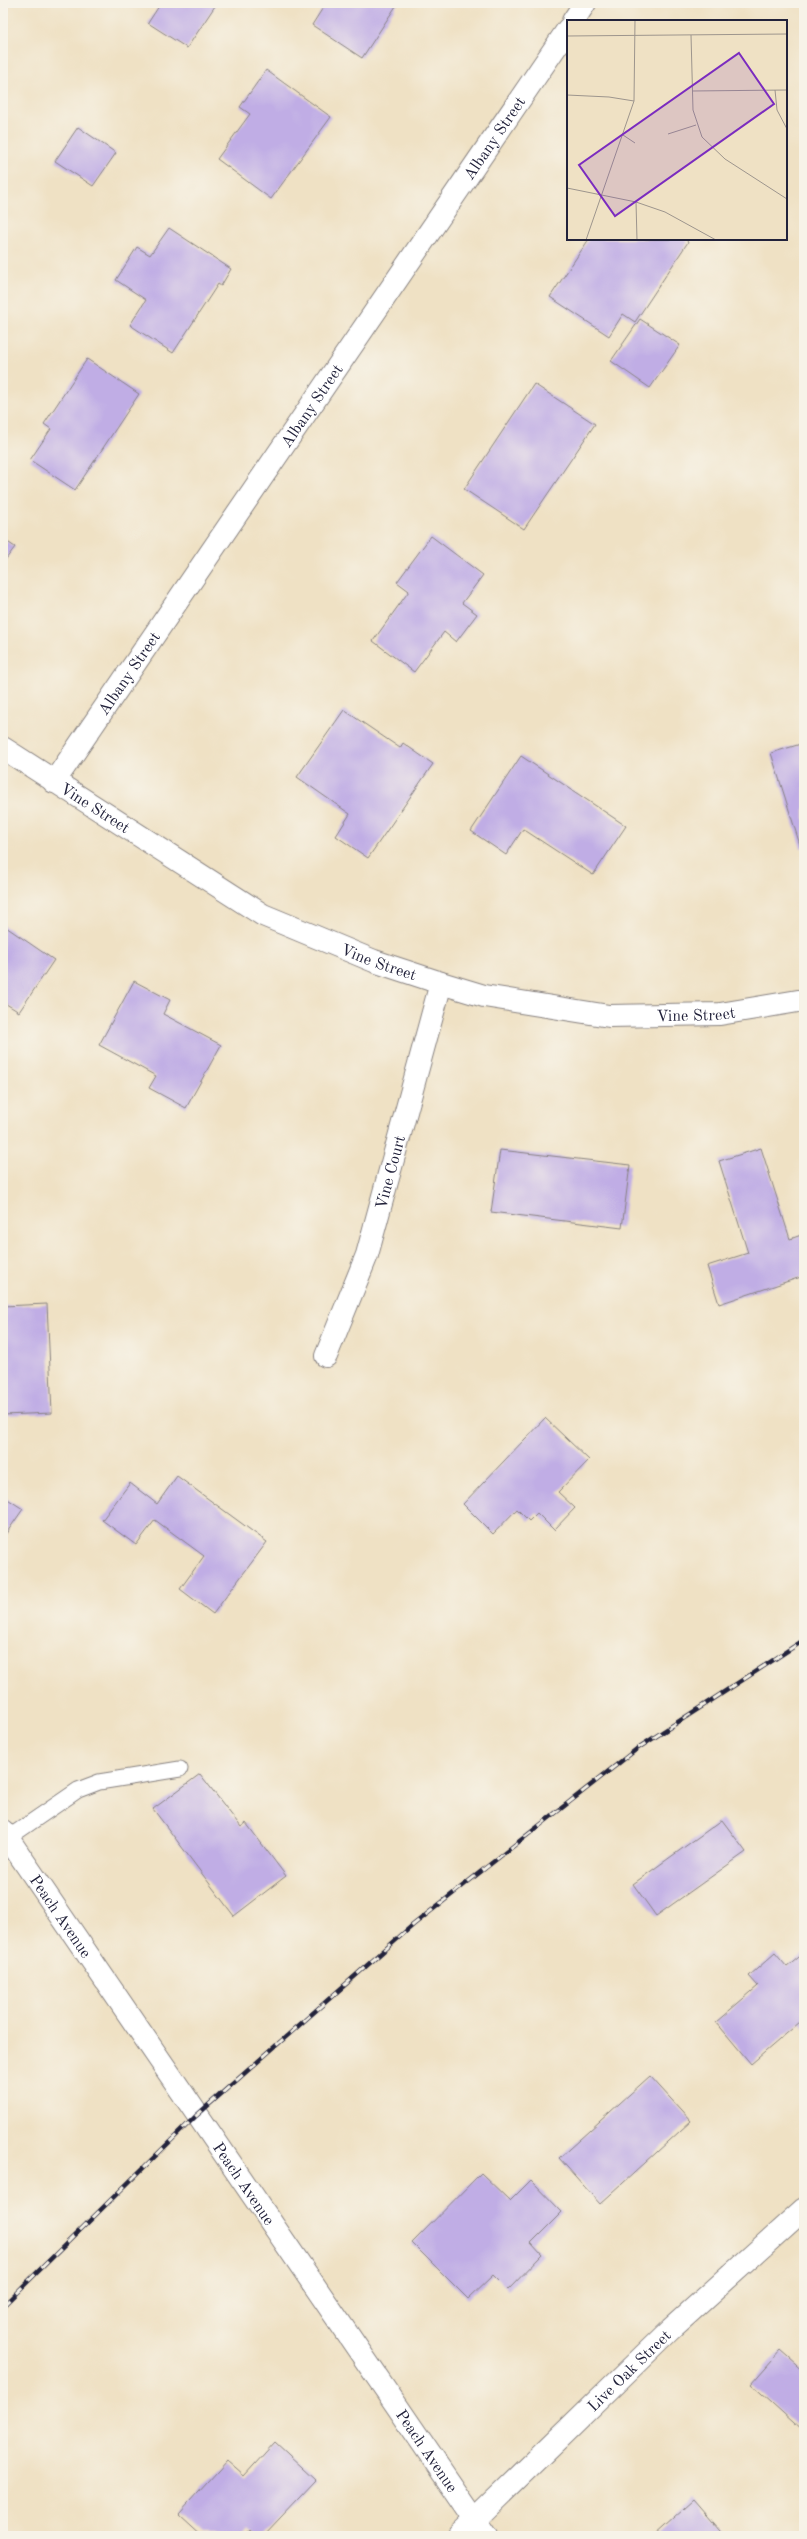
<svg xmlns="http://www.w3.org/2000/svg" width="807" height="2539" font-family="'Old Standard TT',serif">
<style>
.building{fill:#c0ade5}
.lines{fill:none;stroke-linecap:round;stroke-linejoin:round}
.service-casing{stroke:#888280;stroke-width:17}
.minor-casing{stroke:#888280;stroke-width:24}
.service{stroke:#fff;stroke-width:15}
.minor{stroke:#fff;stroke-width:22}
.rail-casing{stroke:#22223b;stroke-width:4.5}
.rail{stroke:#f7f3e8;stroke-width:3;stroke-dasharray:9;stroke-linecap:butt}
.labels{text-anchor:middle;stroke-width:3;stroke-linejoin:round;paint-order:stroke}
.street-label{font-size:16px;fill:#22223b;stroke:#f7f3e8}
.inset-road{fill:none;stroke:#9d958d;stroke-width:1}
.view{fill:#7b2cbf;fill-opacity:0.15;stroke:#7b2cbf;stroke-width:2}
.inset-edge{fill:none;stroke:#22223b;stroke-width:2}
</style>
<rect width="100%" height="100%" fill="#f7f3e8"/>
<filter id="ink" filterUnits="userSpaceOnUse"><feTurbulence type="fractalNoise" baseFrequency=".025" numOctaves="2"/><feDisplacementMap in="SourceGraphic" scale="8" xChannelSelector="R" yChannelSelector="G"/><feConvolveMatrix kernelMatrix="1 2 1 2 8 2 1 2 1" color-interpolation-filters="sRGB"/></filter>
<filter id="wash" filterUnits="userSpaceOnUse"><feTurbulence type="fractalNoise" baseFrequency=".012" numOctaves="4" result="noise"/><feDisplacementMap in="SourceGraphic" scale="16" xChannelSelector="R" yChannelSelector="G"/><feGaussianBlur stdDeviation="0.9" result="paint"/><feColorMatrix in="noise" values="0 0 0 0 0 0 0 0 0 0 0 0 0 0 0 0 0 1.4 0 .05"/><feComposite in="paint" operator="in"/></filter>
<g filter="url(#wash)">
<rect width="100%" height="100%" fill="#efe1c4"/>
<g id="blocks">
<path class="building" d="M161,3H217L187,48L148,23Z
M326,3H398L362,58L312,25Z
M266,70L331,117L271,199L217,159L250,114L240,107Z
M78,127L116,153L93,186L55,161Z
M169,228L231,269L221,286L218,284L173,353L130,325L146,300L116,280L137,247L150,255Z
M589,239H685L688,242L635,322L623,314L609,336L550,297Z
M640,319L680,345L650,388L611,361Z
M87,359L139,394L75,490L30,460L51,429L44,424Z
M534,384L595,424L524,529L464,489Z
M431,536L483,575L462,603L477,614L456,642L444,632L414,672L373,641L409,591L397,582Z
M3,539L15,547L3,563Z
M344,710L400,748L403,743L433,764L368,858L336,836L350,814L297,777Z
M804,743V848H801L771,753Z
M521,756L626,826L593,875L523,829L506,855L471,831Z
M3,925L54,960L19,1012L3,1002Z
M134,981L170,1000L163,1014L221,1045L186,1108L149,1088L156,1076L99,1045Z
M761,1148L790,1239L804,1234V1276L719,1304L707,1266L748,1253L719,1161Z
M500,1150L630,1165L622,1228L491,1212Z
M47,1304L52,1413L3,1415V1306Z
M545,1418L589,1460L558,1492L575,1508L554,1530L537,1513L529,1521L517,1509L493,1534L463,1504Z
M177,1476L267,1542L213,1614L180,1589L204,1556L155,1520L136,1545L102,1520L130,1483L157,1504Z
M3,1496L23,1509L3,1538Z
M200,1774L241,1827L246,1823L286,1876L234,1916L153,1809Z
M722,1820L746,1852L656,1916L633,1884Z
M775,1953L787,1967L804,1953V2027L800,2022L751,2064L716,2022L758,1986L749,1976Z
M650,2076L691,2121L600,2204L559,2158Z
M481,2173L510,2201L531,2180L562,2212L531,2243L542,2255L508,2290L493,2275L468,2299L412,2243Z
M780,2351L804,2372V2432L751,2384Z
M275,2442L316,2480L263,2536H255L249,2530L244,2536H203L179,2514L227,2461L244,2476Z
M694,2499L726,2536H653Z"/>
</g>
</g>
<g filter="url(#ink)">
<use href="#blocks" fill-opacity="0" stroke="#888280" stroke-width="1"/>
<g class="lines">
<g class="service-casing">
<path id="service" d="M8,1838L78,1790L99,1782L180,1769"/>
</g>
<g class="minor-casing">
<g id="minor">
<path d="M573,21L585,3"/>
<path id="s1" d="M3,748L263,915L374,961L441,983L484,996L609,1016L720,1014L804,1000"/>
<path id="s2" d="M54,782L568,29"/>
<path id="s3" d="M326,1356L367,1255L441,983"/>
<path id="s4" d="M3,1831L486,2536"/>
<path id="s5" d="M458,2536L671,2329L804,2209"/>
</g>
</g>
<use href="#service" class="service"/>
<use href="#minor" class="minor"/>
<g class="rail-casing">
<path id="rail" d="M3,2306L196,2116L413,1925L638,1748L804,1640"/>
</g>
<use href="#rail" class="rail"/>
</g>
</g>
<g class="labels">
<g class="street-label">
<text dy="6" stroke="none"><textPath href="#s2" startOffset="780">Albany Street</textPath></text>
<text dy="6" stroke="none"><textPath href="#s2" startOffset="456">Albany Street</textPath></text>
<text dy="6" stroke="none"><textPath href="#s2" startOffset="132">Albany Street</textPath></text>
<text dy="6" stroke="none"><textPath href="#s1" startOffset="110">Vine Street</textPath></text>
<text dy="6" stroke="none"><textPath href="#s1" startOffset="434">Vine Street</textPath></text>
<text dy="6" stroke="none"><textPath href="#s1" startOffset="758">Vine Street</textPath></text>
<text dy="6" stroke="none"><textPath href="#s3" startOffset="195">Vine Court</textPath></text>
<text dy="6" stroke="none"><textPath href="#s4" startOffset="103">Peach Avenue</textPath></text>
<text dy="6" stroke="none"><textPath href="#s4" startOffset="427">Peach Avenue</textPath></text>
<text dy="6" stroke="none"><textPath href="#s5" startOffset="238">Live Oak Street</textPath></text>
<text dy="6" stroke="none"><textPath href="#s4" startOffset="751">Peach Avenue</textPath></text>
</g>
</g>
<g transform="translate(567 20)">
<rect width="220" height="220" fill="#efe1c4"/>
<path class="inset-road" d="M124,15L126,90L135,117L158,139L220,179M0,16L220,14M208,70L210,90L220,109M125,71L220,70M0,75L42,77L67,81M101,114L129,105M56,115L68,123M0,168L69,182L98,192L149,220M69,182L70,220M19,220L67,81L68,0"/>
<path class="view" d="M172,33L207,84L48,196L12,145Z"/>
<rect width="220" height="220" class="inset-edge"/>
</g>
<rect width="807" height="2539" fill="none" stroke="#f7f3e8" stroke-width="16"/>
</svg>
